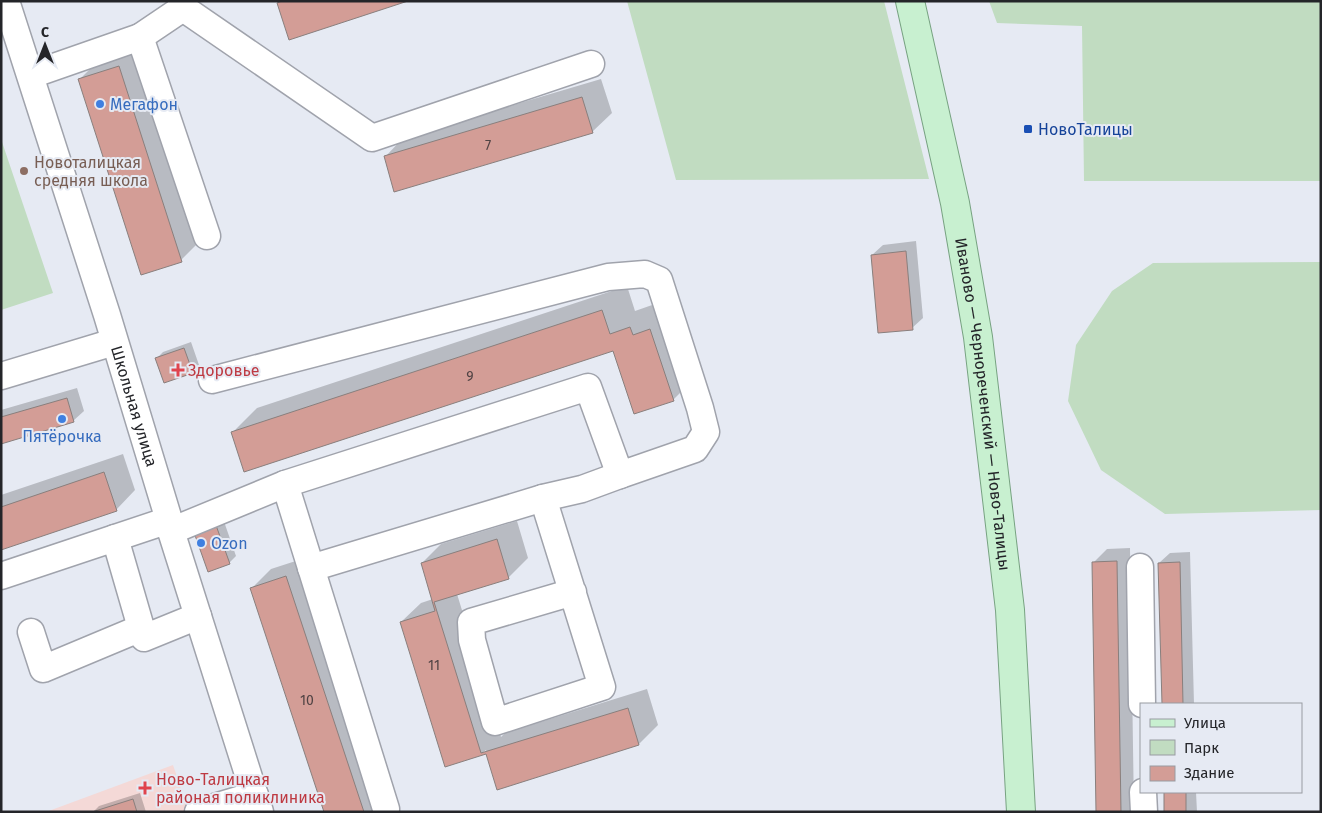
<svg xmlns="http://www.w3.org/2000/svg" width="1322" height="813" font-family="'Fira Sans',sans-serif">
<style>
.medical{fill:#f4d9d7}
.green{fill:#c1dcc1}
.shadow{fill:#0003}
.building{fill:#d39d96;stroke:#897f7d}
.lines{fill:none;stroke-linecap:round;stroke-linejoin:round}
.minor-casing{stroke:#a0a3ac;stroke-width:29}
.major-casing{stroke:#77a281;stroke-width:30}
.minor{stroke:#fff;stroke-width:26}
.major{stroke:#c8f0d0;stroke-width:28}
.shop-dot{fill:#3f7fe0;stroke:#e6eaf3;stroke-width:2}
.transit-dot{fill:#1a4fb4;stroke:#e6eaf3;stroke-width:2}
.education-dot{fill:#8d6e63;stroke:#e6eaf3;stroke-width:2}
.health-dot{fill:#e0444e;stroke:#e6eaf3;stroke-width:2}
.labels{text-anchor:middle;stroke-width:4;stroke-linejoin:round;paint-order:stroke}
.number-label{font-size:14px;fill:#504344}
.shop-label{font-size:16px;fill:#366cbe;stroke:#e6eaf3;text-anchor:start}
.transit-label{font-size:16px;fill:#164399;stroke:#e6eaf3;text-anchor:start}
.education-label{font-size:16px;fill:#785e54;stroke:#e6eaf3;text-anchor:start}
.health-label{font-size:16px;fill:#be3a42;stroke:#e6eaf3;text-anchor:start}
.street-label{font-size:16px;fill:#242529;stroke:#e6eaf3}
</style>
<rect width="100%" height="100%" fill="#e6eaf3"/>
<path class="medical" d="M173,765L189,812H46Z"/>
<path class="green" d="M627,1H884L929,179L676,180Z
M989,1H1321V181H1084L1082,26L997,23Z
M1,139L53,293L1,310Z
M1321,262V510L1165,514L1101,470L1068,401L1076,345L1112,291L1153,263Z"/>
<path class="shadow" d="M138,48L200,241L181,260L80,79L99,60Z
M601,79L612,113L592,132L385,157L404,137Z
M916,241L923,318L912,328L872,255L883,245Z
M627,286L635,311L655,304L698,375L673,400L614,350L233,432L257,408Z
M191,342L199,365L192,372L156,359L163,352Z
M77,388L84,411L73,421L1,442V410Z
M123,454L135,490L116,510L1,549V495Z
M220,510L236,556L229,563L193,524Z
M517,521L528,558L509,577L457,594L501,737L505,733L647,689L658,725L639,744L497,788L486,750L481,754L401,622L421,603L433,599L422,563L441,544Z
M1130,548L1134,812H1097L1093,563L1107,549Z
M1190,552L1194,704H1163L1159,563L1170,553Z
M305,558L381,812H325L252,588L271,569Z
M1165,792H1196L1197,812H1166Z
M140,793L146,812H93L99,806Z"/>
<path class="building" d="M282,1H408L289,40L277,3Z
M119,66L182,262L141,275L78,79Z
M582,97L593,133L394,192L384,156Z
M906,251L913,330L878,333L871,255Z
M602,310L610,334L630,327L633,335L650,329L674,401L634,414L613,351L244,472L231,432Z
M184,348L193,373L164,383L155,358Z
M67,398L74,422L1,444V417Z
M104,472L117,511L1,550V507Z
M213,517L230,564L208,572L191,524Z
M497,539L509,579L434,602L481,753L628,708L639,745L497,790L486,754L445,767L400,622L435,611L421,563Z
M1117,561L1121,812H1096L1092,562Z
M1180,562L1183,704H1162L1158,563Z
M286,576L364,812H324L250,588Z
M1164,792H1186V812H1164Z
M133,799L137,812H92Z"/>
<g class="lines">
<g class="minor-casing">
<g id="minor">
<path id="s1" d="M6,1L107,315L169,520L171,531L260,812"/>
<path d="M183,8L372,138L591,64"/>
<path d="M140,37L183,8L181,1"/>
<path d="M31,75L140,37L207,236"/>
<path d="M1,376L114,342"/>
<path d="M285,484L386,809"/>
<path d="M543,498L582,489L620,475"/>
<path d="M171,531L285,484L588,387L620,475L695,449L706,432L700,408L659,280L645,274L608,277L212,380"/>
<path d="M115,538L144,638L198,616"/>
<path d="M1140,567L1142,704"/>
<path d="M311,568L543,498L602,687L495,722L472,640L471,622L573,592"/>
<path d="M1,576L169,520"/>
<path d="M31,632L43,669L141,628"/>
<path d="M1143,792L1144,812"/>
<path d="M198,812L255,795"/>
</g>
</g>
<g class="major-casing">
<g id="major">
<path id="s2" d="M910,1L955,203L978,337L1010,610L1021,812"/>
</g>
</g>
<use href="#minor" class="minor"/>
<use href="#major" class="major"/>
</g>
<g class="shop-dot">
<circle cx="100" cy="104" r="5"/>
<circle cx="62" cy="419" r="5"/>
<circle cx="201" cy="543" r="5"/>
</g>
<rect class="transit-dot" x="1023" y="124" width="10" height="10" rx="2.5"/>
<circle class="education-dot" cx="24" cy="171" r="5"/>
<g class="health-dot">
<path d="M175.5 362.5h5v5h5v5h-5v5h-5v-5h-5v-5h5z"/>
<path d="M142.5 780.5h5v5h5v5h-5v5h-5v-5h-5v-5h5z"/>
</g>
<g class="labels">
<g class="number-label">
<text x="488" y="150">7</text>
<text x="470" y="381">9</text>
<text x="434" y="670">11</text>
<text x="307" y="705">10</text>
</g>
<g class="shop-label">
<text x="110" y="110">Мегафон</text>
<text x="62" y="442" text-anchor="middle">Пятёрочка</text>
<text x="211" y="549">Ozon</text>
</g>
<g class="transit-label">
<text x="1038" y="135">НовоТалицы</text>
</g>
<g class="education-label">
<text x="34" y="168">Новоталицкая<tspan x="34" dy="18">средняя школа</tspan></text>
</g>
<g class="health-label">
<text x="188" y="376">Здоровье</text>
<text x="156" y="785">Ново-Талицкая<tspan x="156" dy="18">районая поликлиника</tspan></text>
</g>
<g class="street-label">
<text dy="6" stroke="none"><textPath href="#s2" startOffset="410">Иваново — Чернореченский — Ново-Талицы</textPath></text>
<text dy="6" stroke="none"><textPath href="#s1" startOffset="425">Школьная улица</textPath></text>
</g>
</g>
<rect width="1322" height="813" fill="none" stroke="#242529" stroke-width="5"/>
<rect x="1140" y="703" width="162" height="90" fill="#e6eaf3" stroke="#989ba2"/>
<rect x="1150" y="719" width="25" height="8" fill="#c8f0d0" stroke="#989ba2"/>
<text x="1184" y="728" font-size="15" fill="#242529">Улица</text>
<rect x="1150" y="740" width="25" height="15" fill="#c1dcc1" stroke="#989ba2"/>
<text x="1184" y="753" font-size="15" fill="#242529">Парк</text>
<rect x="1150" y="766" width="25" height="15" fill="#d39d96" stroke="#989ba2"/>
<text x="1184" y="778" font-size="15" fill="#242529">Здание</text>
<g transform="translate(45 45)" stroke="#e6eaf3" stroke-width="4" paint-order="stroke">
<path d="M0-4L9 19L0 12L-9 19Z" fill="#242529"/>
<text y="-8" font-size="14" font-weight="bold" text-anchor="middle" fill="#242529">С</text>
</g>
</svg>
